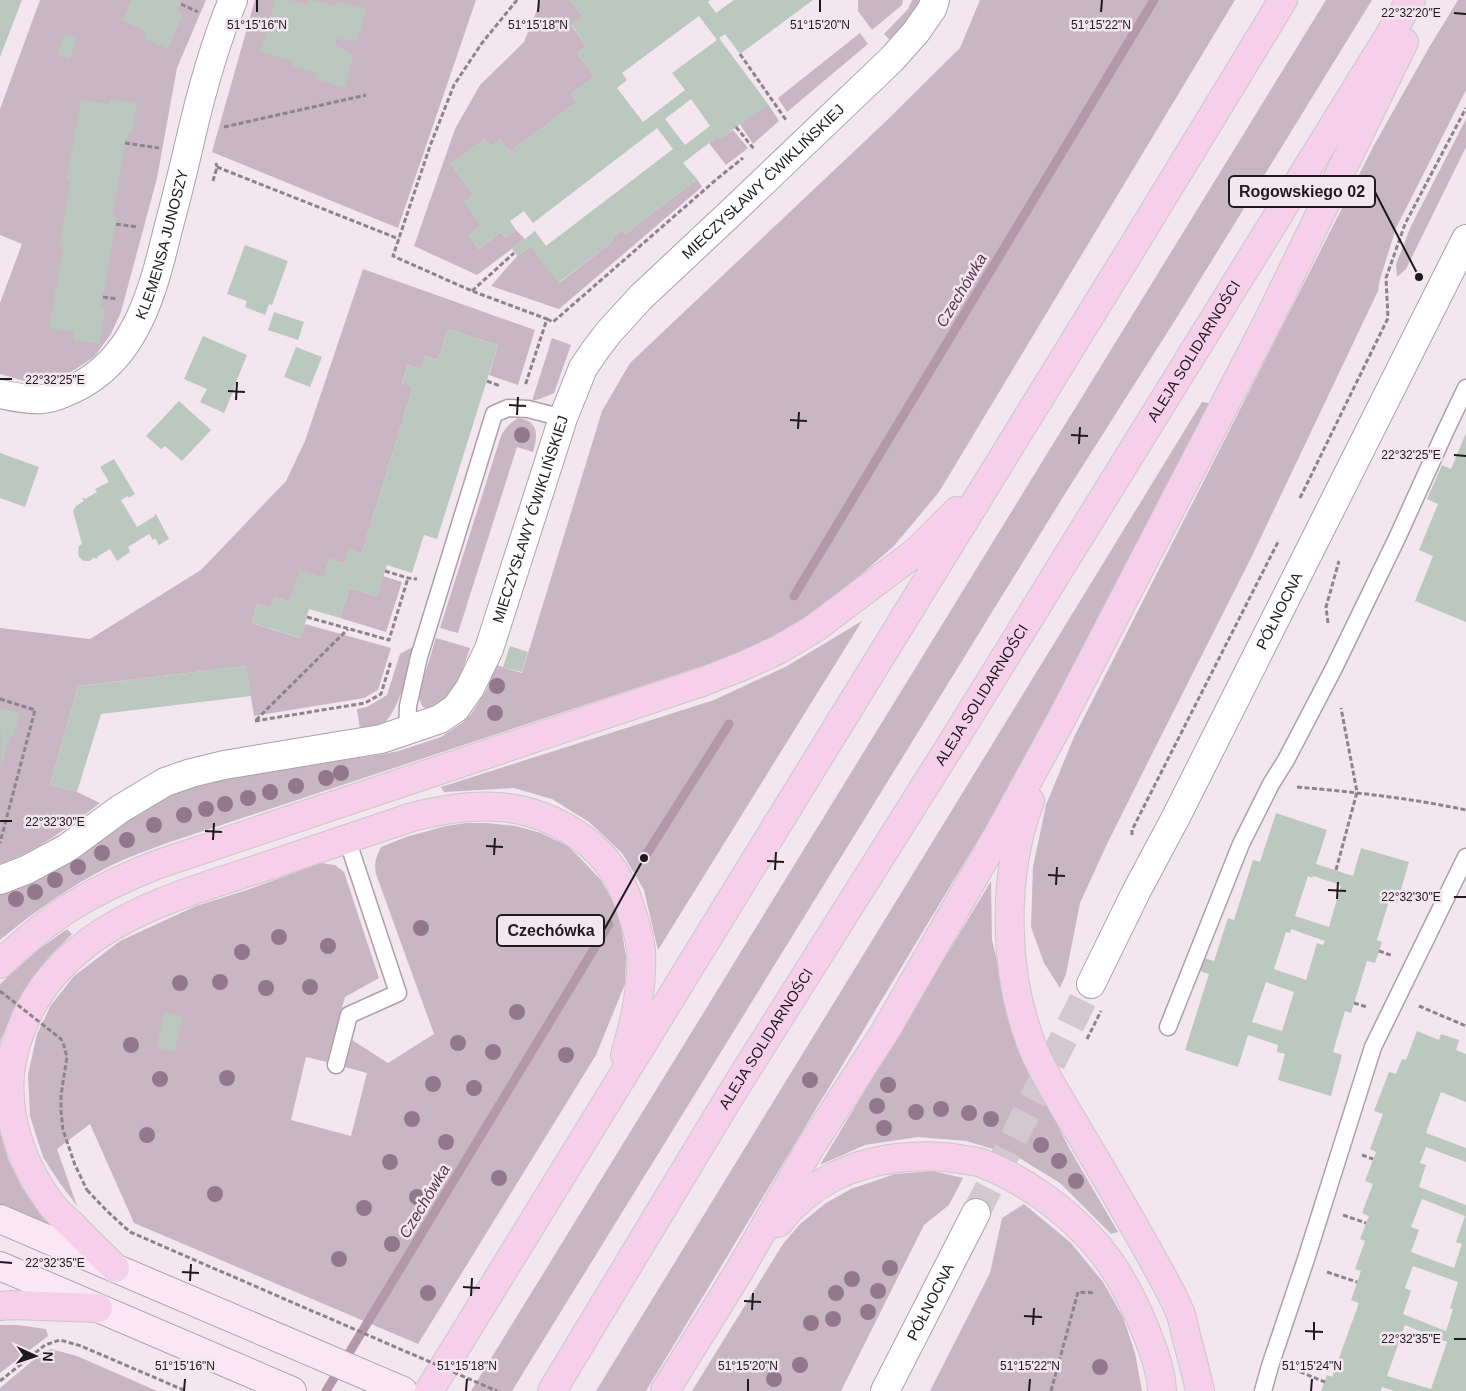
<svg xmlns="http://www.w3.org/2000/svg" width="1466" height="1391" font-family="Arial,sans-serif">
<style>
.green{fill:#c9b6c3}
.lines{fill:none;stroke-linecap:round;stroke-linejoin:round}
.stream{stroke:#b397ab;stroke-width:9}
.building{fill:#bac8c0;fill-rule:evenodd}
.tertiary-tunnel{stroke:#d3c7d0;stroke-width:28;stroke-dasharray:28 14;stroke-linecap:butt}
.service-casing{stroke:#ada0a9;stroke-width:19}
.minor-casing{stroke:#ada0a9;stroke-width:30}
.tertiary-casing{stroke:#ada0a9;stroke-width:30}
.secondary-casing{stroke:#ada0a9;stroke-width:30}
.primary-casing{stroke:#c9c8c9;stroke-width:30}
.path{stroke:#8d848b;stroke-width:3;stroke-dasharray:5 2.5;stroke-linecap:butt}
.service{stroke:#fff;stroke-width:16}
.minor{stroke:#fff;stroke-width:28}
.tertiary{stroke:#fff;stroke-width:28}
.secondary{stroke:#fae7f5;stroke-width:28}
.primary{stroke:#f6d0eb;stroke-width:28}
.path-bridge{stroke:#8d848b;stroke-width:3;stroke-dasharray:5 2.5;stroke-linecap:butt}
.tree{fill:#93788d}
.ticks{fill:none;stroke:#1f1a1e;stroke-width:2}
.labels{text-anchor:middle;stroke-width:5;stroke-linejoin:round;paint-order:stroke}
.street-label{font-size:15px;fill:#1f1a1e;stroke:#f3e6ef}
.water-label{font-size:16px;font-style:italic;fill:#5d3453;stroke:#f3e6ef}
.ticks-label{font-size:12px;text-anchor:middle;fill:#1f1a1e;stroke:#f3e6ef;stroke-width:5;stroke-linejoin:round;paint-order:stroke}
.leader{fill:none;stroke:#1f1a1e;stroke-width:2}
.callout-dot{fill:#1f1a1e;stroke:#f3e6ef;stroke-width:2}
.callout{fill:#f3e6ef;stroke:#1f1a1e;stroke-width:2}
.callout-label{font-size:16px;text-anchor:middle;font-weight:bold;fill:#1f1a1e}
</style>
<rect width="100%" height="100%" fill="#f3e6ef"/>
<path class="green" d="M40,0H206L177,68L157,178L121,312L111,334L94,357L71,372L49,380L28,382L0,374V303L22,244L0,235V109Z
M255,0H476L398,228L212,152Z
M541,0H570L583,16L571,25L587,46L577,53L595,77L571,94L577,102L510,152L500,140L491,147L485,139L451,164L473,195L464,202L481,226L469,235L479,249L501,232L506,238L516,230L525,239L477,275L414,246L455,129L480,85L524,42Z
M858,0H903L902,5L872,30L858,11Z
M912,0H922L912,19L892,42L884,34L908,9Z
M980,0H1235L939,492L894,546L851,583L803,621L764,641L724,659L170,842C151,849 131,856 112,865C72,885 35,911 0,940V892L77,856L163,796L210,780L378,755L399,751L441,737L462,723L472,713L487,689L496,665L522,673L602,411L630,363L883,124L960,48Z
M1326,0H1372L1179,314L1063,497L512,1391H471Z
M1458,0H1466V90L1396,228L1380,279L1378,291L1251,558L1155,748L1107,844L1080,903L1066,974L1060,988L1044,963L1031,927L1033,867L1046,805L1074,737L1373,147L1427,51Z
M860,33L868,44L787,112L778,98Z
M768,104L779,121L753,144L740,124Z
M1466,119V147L1406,269L1397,277L1396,264L1411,226Z
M733,130L748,148L726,165L709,143L718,136L720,139Z
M697,179L702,187L559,309L491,286L517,256L531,246L559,283L613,241L612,238L622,230L625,234Z
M363,269L535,330L518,385L489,375L498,345L448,329L438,360L425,356L421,369L408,365L402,383L413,387L362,553L349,549L345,564L330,559L324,578L300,571L290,602L274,597L271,608L257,604L252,623L300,638L305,624L391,648L378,690L364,698L254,716L246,666L78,686L50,785L77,792L100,803C69,827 37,851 0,864V628L90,639L201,570L286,481L305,441Z
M552,338L571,345L554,393L540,399L532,401Z
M1202,402L1209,403L1010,787L646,1391H596Z
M518,418C539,421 538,435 533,452L517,447L458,633L440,628L501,436C505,428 510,423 518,418Z
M383,576L402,582L386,632L340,618L349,588L377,596Z
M862,621L658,950L644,890L622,853L589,822L552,799L514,788L444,792L441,787L714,700L787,666Z
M436,638L470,648L457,687L450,695L434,708L427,709L422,706L419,698L421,687Z
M416,645C410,664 398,717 380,726C374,728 366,728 360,729L357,709L367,707L387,695L400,654Z
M466,823H487L516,826L541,833L568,846L583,861L600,879L613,901L621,926L626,956L625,984L596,1055L418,1344L134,1223L90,1124L57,1149L77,1206L59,1182L43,1157L30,1116L28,1075L37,1034L51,1005L74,976L120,941L196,906L250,889L321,863L335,865L344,872L379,978L345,997L327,1062L306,1057L291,1120L351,1136L367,1073L345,1067L352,1040L388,1063L434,1034L376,874C374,863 376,857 381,847L406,837L424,832L446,826Z
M991,881L992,940L1012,1024L1041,1092L1069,1148L1118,1232L1111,1234L1060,1183L1016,1156L966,1141L918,1137L865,1145L820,1165Z
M67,929L72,934L49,957L29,983L1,1039L0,1044V984L38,950Z
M0,1132L8,1159L22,1188L55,1228L0,1205Z
M933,1171L963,1178L949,1205L924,1225L841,1391H692L783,1244L800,1224L826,1203L851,1189L895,1174Z
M1024,1204L1071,1243L1103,1282L1123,1317L1135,1353L1142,1391H930L990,1273L1002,1218Z
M0,1325H18L46,1329L48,1336L0,1373Z
M51,1349L77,1356L157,1391H0V1388L43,1352Z"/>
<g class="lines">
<path class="stream" d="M794,596L1154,0
M644,858L729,724
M326,1391L609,924"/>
</g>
<path class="building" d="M0,0H22L0,57Z
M131,0H182L177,12L183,14L168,49L143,38L146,31L122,21Z
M275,0H289L307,5L309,0H312L336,6L337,1L366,9L357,41L336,39L335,45L353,55L345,88L315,79L317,73L292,66L293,61L260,52Z
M570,0H710L708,2L716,13L734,0H813L740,54L725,34L719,38L768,104L720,139L718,136L683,163L697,179L625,234L622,230L612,238L613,241L558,283L531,246L517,256L512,249L535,231L546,246L673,149L657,128L533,223L524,211L510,221L516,230L506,238L501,232L479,249L469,235L481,226L463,202L473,195L451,164L485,139L491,147L500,140L510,152L577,102L571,94L595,77L577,53L587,46L571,24L583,16ZM699,16L717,40L672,73L685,90L643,122L617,88L627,80L622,73ZM691,99L710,126L685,145L665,119Z
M65,34L77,38L70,59L57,54Z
M81,99L109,104L110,99L137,104L132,134L127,133L112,216L117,217L101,307L105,308L99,344L73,340L74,332L49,328L63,248L59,247L71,180L67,179Z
M245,245L288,261L272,305L269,304L265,315L245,307L247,301L227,294Z
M274,312L304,322L298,340L268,330Z
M448,329L498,345L437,539L424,535L412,573L387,565L377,596L349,588L340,618L309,609L301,638L252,623L257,604L271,608L274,597L290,602L300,570L324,578L330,559L345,564L349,548L362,553L413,387L402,384L408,365L421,369L424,356L438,360Z
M203,336L247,355L234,387H235L224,413L200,402L207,389L184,379Z
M296,347L322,357L310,387L284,377Z
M179,401L211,430L182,461L165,446L161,449L146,436Z
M1466,433V622L1415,601L1433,556L1419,550L1438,504L1427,499L1442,465L1451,469Z
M0,453L39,467L25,507L0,498Z
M114,459L135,494L129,498L128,496L121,500L137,527L155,516L154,515L156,514L169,539L159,545L155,538L153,540L149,534L128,547L130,552L117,561L110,549L97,557L98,558L96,559L94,557L90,561H84L79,557L78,552L79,546L82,544L73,511L76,506L84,501L82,498H84L85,499L97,492L95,489L109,482L100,467Z
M510,646L528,652L522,672L503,667Z
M246,666L251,696L101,714L77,792L50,785L78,686Z
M0,708L20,713L13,737L10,736L1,768Z
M1276,813L1327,830L1316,864L1353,876L1361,848L1409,862L1397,903L1389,901L1377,940L1382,942L1375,963L1367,961L1351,1013L1345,1011L1333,1052L1342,1055L1331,1096L1278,1080L1285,1054L1277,1052L1278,1045L1248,1035L1238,1067L1185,1050L1209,974L1200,971L1204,958L1214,961L1228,918L1234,920L1253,860L1260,862ZM1308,876L1312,878L1313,876L1341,885L1329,927L1295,916ZM1291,929L1325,941L1323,945L1317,943L1306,980L1274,969L1286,932L1290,933ZM1266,982L1294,992L1282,1031L1252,1022Z
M164,1013L182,1017L175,1051L157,1048Z
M1417,1031L1439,1040L1441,1034L1459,1040L1456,1050L1466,1054V1102L1441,1092L1426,1133L1466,1148V1162L1426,1147L1420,1163L1426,1165L1419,1187L1466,1205V1391H1394L1382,1387L1381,1391H1321L1327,1375L1332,1377L1359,1303L1351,1300L1361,1271L1355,1269L1365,1241L1360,1239L1369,1216L1362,1213L1373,1184L1365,1181L1376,1152L1370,1149L1383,1114L1374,1111L1389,1072L1396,1074L1402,1059L1406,1060ZM1422,1199L1465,1216L1456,1242L1462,1244L1454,1268L1411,1252L1419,1230L1411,1227ZM1413,1266L1458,1282L1450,1308L1453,1309L1446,1331L1403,1314L1411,1291L1405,1288ZM1405,1325L1447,1342L1431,1389L1387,1376Z"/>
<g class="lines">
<path class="tertiary-tunnel" d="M976,1213L1091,984"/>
<g class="service-casing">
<path id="service" d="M407,731L408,706L419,657L494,414L508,408L528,409L563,418
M1168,1027L1241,844L1271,784L1286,760L1334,668L1398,536L1445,432L1466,388
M336,1065L349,1015L398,993L347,839
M1263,1391L1270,1366L1306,1259L1373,1047L1466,857"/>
</g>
<g class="minor-casing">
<g id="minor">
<path id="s1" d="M0,394C13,397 27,400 41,399C52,399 64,393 73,389C136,360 153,291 168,229C176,200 183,171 190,141C201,93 214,45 233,0"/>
<path id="s2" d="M0,880L26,870L67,848L120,809L165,782L191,773L224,765L381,739L440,719L456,708L470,688L489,649L563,418L583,368L596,349L609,332L641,297L738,206L892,59L916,32L932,9L935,0"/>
</g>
</g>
<g class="tertiary-casing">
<g id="tertiary">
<path id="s3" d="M1091,984L1136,892L1176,817L1466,239"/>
<path id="s4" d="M885,1391L976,1213"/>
</g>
</g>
<g class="secondary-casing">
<path id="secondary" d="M0,1219L403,1391
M0,1266L292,1391"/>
</g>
<g class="primary-casing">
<g id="primary">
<path d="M1030,801C1001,878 1003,977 1035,1053C1047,1080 1064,1106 1079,1132C1102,1170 1124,1208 1146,1247C1157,1268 1170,1288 1179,1310C1183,1318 1184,1327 1186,1336C1191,1354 1196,1372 1200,1391"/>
<path d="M0,964C20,946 40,927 63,912C92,892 124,878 156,865L702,682L743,666L780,649L815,628L916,552L957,511"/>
<path d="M778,1223C793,1204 812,1188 833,1177C871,1157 924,1152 965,1160C971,1161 978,1161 984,1164C1024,1180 1062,1207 1091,1239C1115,1264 1132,1297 1145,1329C1153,1349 1161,1370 1162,1391"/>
<path d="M115,1268C101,1254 86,1240 72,1225C65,1219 57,1212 51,1204C23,1167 6,1120 10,1074C12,1052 19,1032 28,1013C72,924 172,897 258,869C309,852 361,834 412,817C441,810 468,805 498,807C535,809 574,827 600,854C615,869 626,893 632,913C636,925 640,938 641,950C643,986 635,1021 625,1055"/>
<path d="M0,1306L13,1305L98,1308"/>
<path d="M429,1391L1138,238L1283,0"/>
<path id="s5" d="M552,1391L730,1096L957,735L1411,0"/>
<path d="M665,1391L741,1268L810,1148L886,1030L998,835L1061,720L1266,325L1404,42"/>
</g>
</g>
<path class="path" d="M517,0L482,43L454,85L430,146L393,256L472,291L547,319L525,386
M181,4L198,12
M740,54L786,120L785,121
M224,127L366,95
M736,127L754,149
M125,143L159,148
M217,167L399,239
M213,181L217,167L216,163
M116,224L138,227
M472,291L514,253
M103,297L117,299
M547,319L553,322L718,178L743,158
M487,381L500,386
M1300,498L1388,318L1386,278L1405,224L1466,108
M385,571L408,578L417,579
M307,617L389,640L408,578
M1328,623L1326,607L1339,561
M0,699L35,710L0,843
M256,720L348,629
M255,721L365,703L381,694L391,661
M1297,787C1353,792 1410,798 1466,810
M1132,835V830L1279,540
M1336,870L1357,792L1341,708
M1401,891L1420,898
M1379,951L1393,956
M1354,1003L1367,1007
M1419,1006L1466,1026
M1087,1039L1101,1011
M1362,1155L1373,1159
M87,1190L107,1211L130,1232
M1343,1215L1366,1223
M1327,1272L1357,1282
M1293,1369L1325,1382
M0,1381L45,1345L60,1340L81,1346L186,1391
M1051,1391L1078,1292L1095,1293"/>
<use href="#service" class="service"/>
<use href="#minor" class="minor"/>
<use href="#tertiary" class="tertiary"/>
<use href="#secondary" class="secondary"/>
<use href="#primary" class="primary"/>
<path class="path-bridge" d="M0,991L61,1039L64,1046L67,1057L61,1095V1111L63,1130L75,1165L87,1190
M130,1232L497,1391"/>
</g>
<g class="tree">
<circle cx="522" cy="435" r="8"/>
<circle cx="497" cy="686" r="8"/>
<circle cx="495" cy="713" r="8"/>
<circle cx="341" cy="773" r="8"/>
<circle cx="326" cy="778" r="8"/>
<circle cx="296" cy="786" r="8"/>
<circle cx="270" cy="792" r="8"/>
<circle cx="248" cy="798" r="8"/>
<circle cx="225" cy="804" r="8"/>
<circle cx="206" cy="809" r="8"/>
<circle cx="184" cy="815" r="8"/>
<circle cx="154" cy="825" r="8"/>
<circle cx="127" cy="840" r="8"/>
<circle cx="102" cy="853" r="8"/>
<circle cx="78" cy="867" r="8"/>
<circle cx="55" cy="880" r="8"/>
<circle cx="35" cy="892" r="8"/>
<circle cx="16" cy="899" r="8"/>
<circle cx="421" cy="928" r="8"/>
<circle cx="279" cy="937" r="8"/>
<circle cx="328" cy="946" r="8"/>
<circle cx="242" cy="952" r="8"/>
<circle cx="220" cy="982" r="8"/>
<circle cx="180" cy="983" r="8"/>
<circle cx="310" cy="987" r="8"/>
<circle cx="266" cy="988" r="8"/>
<circle cx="517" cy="1012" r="8"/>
<circle cx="458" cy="1043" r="8"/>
<circle cx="131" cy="1045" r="8"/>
<circle cx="493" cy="1052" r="8"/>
<circle cx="566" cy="1055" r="8"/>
<circle cx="227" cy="1078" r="8"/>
<circle cx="160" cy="1079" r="8"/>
<circle cx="810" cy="1080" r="8"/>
<circle cx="433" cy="1084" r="8"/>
<circle cx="888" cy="1085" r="8"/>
<circle cx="474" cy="1088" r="8"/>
<circle cx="877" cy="1106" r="8"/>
<circle cx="941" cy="1109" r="8"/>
<circle cx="916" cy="1112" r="8"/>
<circle cx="969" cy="1113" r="8"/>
<circle cx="412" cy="1119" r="8"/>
<circle cx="991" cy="1119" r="8"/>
<circle cx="884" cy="1128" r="8"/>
<circle cx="147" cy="1135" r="8"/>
<circle cx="446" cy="1142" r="8"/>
<circle cx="1041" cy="1145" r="8"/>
<circle cx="1059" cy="1161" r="8"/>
<circle cx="390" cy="1162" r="8"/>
<circle cx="499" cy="1178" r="8"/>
<circle cx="1076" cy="1181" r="8"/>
<circle cx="215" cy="1194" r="8"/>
<circle cx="417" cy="1197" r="8"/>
<circle cx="364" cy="1208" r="8"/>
<circle cx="392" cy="1244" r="8"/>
<circle cx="339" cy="1259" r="8"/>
<circle cx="890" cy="1268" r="8"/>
<circle cx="852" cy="1279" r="8"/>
<circle cx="878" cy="1291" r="8"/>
<circle cx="428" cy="1293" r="8"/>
<circle cx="836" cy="1293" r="8"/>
<circle cx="868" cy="1312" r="8"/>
<circle cx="833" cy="1319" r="8"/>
<circle cx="811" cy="1323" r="8"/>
<circle cx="800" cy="1365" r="8"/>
<circle cx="1100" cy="1367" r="8"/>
<circle cx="774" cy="1379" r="8"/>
</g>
<path class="ticks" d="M257,12V0M538,12L539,0M820,12V0M1101,12L1102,0M1454,13L1466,14M0,379H12M228,391L245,392M236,400L237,382M509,405L526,406M517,415L518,397M790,420L807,421M798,429L799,412M1071,435L1088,436M1079,444L1080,427M1454,455L1466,456M0,821H12M205,831L222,832M213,840L214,823M486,846L503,847M494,855L495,838M767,861L784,862M775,870L776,852M1048,875L1065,876M1056,885L1057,867M1328,890L1346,891M1454,897H1466M1337,899L1338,882M0,1262L12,1263M182,1272L199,1273M190,1281L191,1264M463,1287L480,1288M471,1296L472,1278M744,1301L761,1302M752,1310L753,1293M1024,1316L1042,1317M1033,1325L1034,1308M1305,1331L1323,1332M1454,1339H1466M1314,1340V1322M184,1391L185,1379M466,1391L467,1379M748,1391V1379M1029,1391L1030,1379M1311,1391L1312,1379"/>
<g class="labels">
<g class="street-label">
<text dy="5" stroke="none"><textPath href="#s2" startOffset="1119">MIECZYSŁAWY ĆWIKLIŃSKIEJ</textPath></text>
<text dy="5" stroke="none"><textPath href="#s1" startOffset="252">KLEMENSA JUNOSZY</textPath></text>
<text dy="5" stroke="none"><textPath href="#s5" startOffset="1222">ALEJA SOLIDARNOŚCI</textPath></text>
<text dy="5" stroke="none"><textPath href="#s2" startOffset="699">MIECZYSŁAWY ĆWIKLIŃSKIEJ</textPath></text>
<text dy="5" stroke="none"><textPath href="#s3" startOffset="418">PÓŁNOCNA</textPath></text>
<text dy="5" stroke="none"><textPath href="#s5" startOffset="818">ALEJA SOLIDARNOŚCI</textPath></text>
<text dy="5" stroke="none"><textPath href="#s5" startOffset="412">ALEJA SOLIDARNOŚCI</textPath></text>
<text dy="5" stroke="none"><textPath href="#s4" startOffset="100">PÓŁNOCNA</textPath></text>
</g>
<g class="water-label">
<text transform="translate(961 290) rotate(-59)" y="6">Czechówka</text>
<text transform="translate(424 1201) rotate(-59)" y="6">Czechówka</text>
</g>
</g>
<g class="ticks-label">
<text x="1411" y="17">22°32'20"E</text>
<text x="257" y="29">51°15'16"N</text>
<text x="538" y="29">51°15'18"N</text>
<text x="820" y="29">51°15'20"N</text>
<text x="1101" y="29">51°15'22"N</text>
<text x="55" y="384">22°32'25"E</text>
<text x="1411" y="459">22°32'25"E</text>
<text x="55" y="826">22°32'30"E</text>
<text x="1411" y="901">22°32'30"E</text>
<text x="55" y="1267">22°32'35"E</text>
<text x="1411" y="1343">22°32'35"E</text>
<text x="185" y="1370">51°15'16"N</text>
<text x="467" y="1370">51°15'18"N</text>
<text x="748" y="1370">51°15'20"N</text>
<text x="1030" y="1370">51°15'22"N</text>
<text x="1312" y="1370">51°15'24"N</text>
</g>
<path class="leader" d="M1419 277L1375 192M644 858L604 930"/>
<g class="callout-dot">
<circle cx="1419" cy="277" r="5"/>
<circle cx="644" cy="858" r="5"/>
</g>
<g class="callout">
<rect x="1229" y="176" width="146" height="31" rx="5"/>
<rect x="497" y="915" width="107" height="31" rx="5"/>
</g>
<g class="callout-label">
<text x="1302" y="197">Rogowskiego 02</text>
<text x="551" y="936">Czechówka</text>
</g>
<g transform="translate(35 1356) rotate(93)" stroke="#f3e6ef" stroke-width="4" paint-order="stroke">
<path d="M0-4L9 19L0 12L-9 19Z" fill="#1f1a1e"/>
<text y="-8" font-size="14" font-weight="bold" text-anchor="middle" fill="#1f1a1e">N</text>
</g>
</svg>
